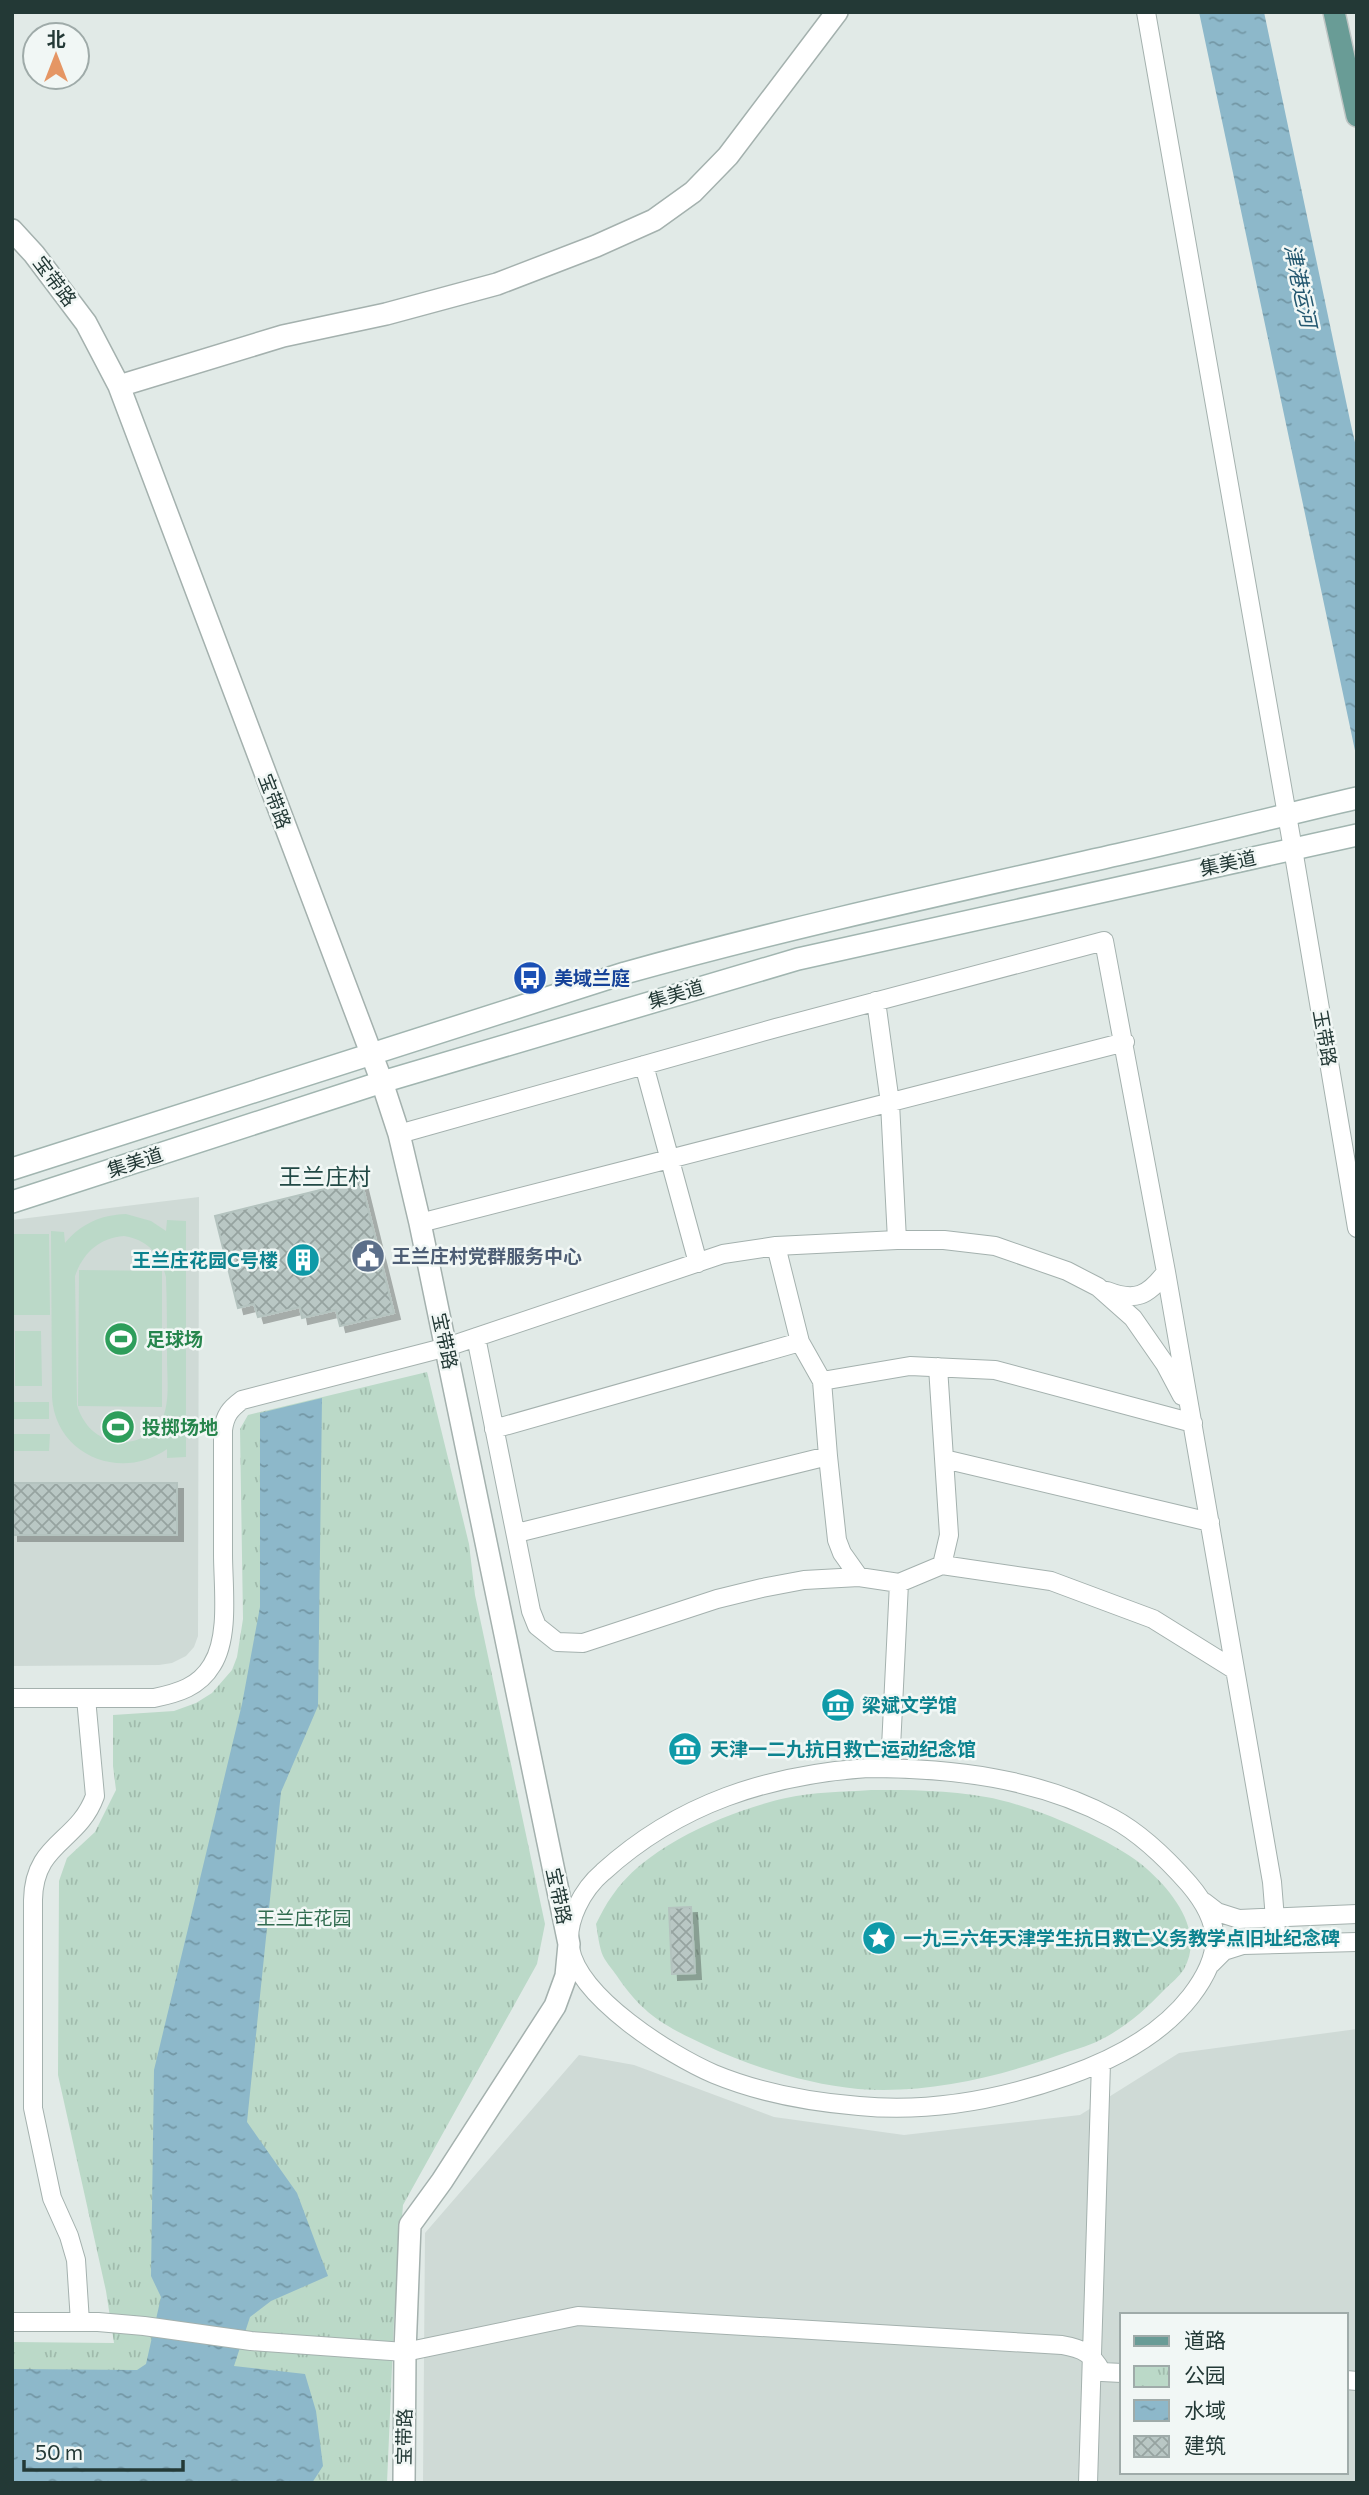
<svg xmlns="http://www.w3.org/2000/svg" width="1369" height="2495" font-family="Commissioner,'Noto Sans SC',sans-serif">
<style>
.built{fill:#cfdad6;fill-rule:evenodd}
.grass{fill:#bbd9c8;fill-rule:evenodd}
.park{fill:url(#park-tufts)}
.water{fill:url(#water-ripples)}
.building{fill:url(#building-cross-hatch);stroke:#b4c3bf;stroke-width:2;filter:url(#shadow)}
.lines{fill:none;stroke-linecap:round;stroke-linejoin:round}
.minor-casing{stroke:#a4b1ae;stroke-width:20}
.tertiary-casing{stroke:#a4b1ae;stroke-width:24}
.secondary-casing{stroke:#a1b5b0;stroke-width:24}
.primary-casing{stroke:#bdc4c3;stroke-width:24}
.minor{stroke:#fff;stroke-width:18}
.tertiary{stroke:#fff;stroke-width:21}
.secondary{stroke:#fff;stroke-width:21}
.primary{stroke:#699c96;stroke-width:21}
.labels{text-anchor:middle;stroke-width:5;stroke-linejoin:round;paint-order:stroke}
.street-label{font-size:19px;fill:#233936;stroke:#f1f7f5}
.transit-label{font-size:19px;font-weight:bold;fill:#164399;stroke:#f1f7f5;text-anchor:start}
.service-label{font-size:19px;font-weight:bold;fill:#4e5e75;stroke:#f1f7f5;text-anchor:start}
.culture-label{font-size:19px;font-weight:bold;fill:#0d838f;stroke:#f1f7f5;text-anchor:start}
.leisure-label{font-size:19px;font-weight:bold;fill:#27864d;stroke:#f1f7f5;text-anchor:start}
.park-label{font-size:19px;fill:#316c50;stroke:#f1f7f5}
.water-label{font-size:21px;font-style:italic;fill:#23576f;stroke:#f1f7f5}
.quarter-label{font-size:23px;fill:#214945;stroke:#f1f7f5}
</style>
<defs>
<pattern id="park-tufts" width="24" height="20" patternUnits="userSpaceOnUse" patternTransform="scale(1.75)"><rect width="24" height="20" fill="#bbd9c8"/><path d="M3 7l-1-3M5 7V3M7 7l1-3M15 17l-1-3M17 17v-4M19 17l1-3" fill="none" stroke="#a0bbac"/></pattern>
<pattern id="water-ripples" width="26" height="14" patternUnits="userSpaceOnUse" patternTransform="scale(1.75)"><rect width="26" height="14" fill="#8db8ca"/><path d="M2 4q2-2 4 0t4 0M15 11q2-2 4 0t4 0" fill="none" stroke="#7397a5"/></pattern>
<pattern id="building-cross-hatch" width="8" height="8" patternUnits="userSpaceOnUse" patternTransform="scale(1.75)"><rect width="8" height="8" fill="#b9c7c4"/><path d="M0 0l8 8M0 8l8-8" fill="none" stroke="#96a3a0"/></pattern>
<filter id="shadow"><feDropShadow dx="6" dy="6" stdDeviation="0" flood-color="#0004"/></filter>
</defs>
<rect width="100%" height="100%" fill="#e1eae7"/>
<path class="built" d="M199,1197L198,1636L194,1647L186,1656L172,1663L159,1665L12,1666V1220Z
M1357,2029V2483H423L425,2233L579,2055L634,2065L774,2117L904,2135L1080,2115L1179,2053ZM1122,2315H1346V2472H1122Z"/>
<path class="grass" d="M126,1214L151,1221L166,1231L167,1220L186,1221V1457L167,1458V1449C121,1482 55,1455 52,1397L51,1231L64,1232L65,1243C81,1224 100,1215 126,1214ZM124,1236C148,1240 160,1254 166,1277C167,1304 167,1331 167,1358C167,1378 170,1399 163,1417C155,1435 132,1446 113,1441C94,1437 82,1422 77,1405L75,1276C83,1253 99,1238 124,1236Z
M12,1234H49L50,1315H12Z
M79,1270L162,1271V1407L78,1406Z
M41,1331L42,1386H15V1331Z
M12,1402H49V1419H12Z
M12,1434H50L49,1451H12Z"/>
<path class="park" d="M427,1372L469,1544L475,1595L545,1924L537,1964L403,2205L394,2321L387,2483H12V2342L114,2343L106,2291L58,2075L59,1881L67,1858L95,1832L116,1790L113,1766V1715L174,1711L196,1703L212,1693L232,1670L237,1657L243,1619L240,1429L248,1415Z
M871,1790C910,1790 948,1790 986,1797C1029,1804 1115,1840 1147,1869C1173,1892 1205,1932 1184,1969C1180,1976 1171,1983 1165,1989C1146,2009 1125,2028 1100,2040C1087,2047 1072,2050 1059,2055C995,2078 926,2094 858,2089C806,2084 752,2067 705,2045C665,2026 644,2015 619,1979C614,1971 607,1964 603,1956C599,1947 598,1934 596,1924C601,1914 606,1904 612,1896C645,1846 728,1811 786,1798C813,1792 843,1792 871,1790Z"/>
<path class="water" d="M1199,12H1264L1351,425L1357,451V760Z
M322,1398L318,1706L281,1792L247,2122L297,2193L328,2276L271,2301L250,2317L234,2366L305,2374L316,2411L323,2466L312,2483H12V2369L137,2370L146,2364L161,2297L151,2276L154,2070L242,1704L260,1607V1413Z"/>
<path class="building" d="M361,1180L394,1313L340,1326L336,1310L302,1318L300,1307L258,1317L254,1304L238,1308L215,1216Z
M12,1483H177V1535H12Z
M691,1907L695,1973L672,1974L669,1908Z"/>
<g class="lines">
<g class="minor-casing">
<path id="minor" d="M1146,12L1293,849L1357,1228
M876,1001L890,1103L897,1240
M644,1065L698,1263
M399,1134L776,1028L1104,941L1166,1272L1272,1882L1277,1944
M420,1223L1125,1042
M776,1246L800,1342L822,1381L828,1456L837,1540L842,1553L859,1577
M1107,1291C1135,1302 1148,1296 1166,1272
M476,1337L531,1611L537,1626L557,1642L583,1643L717,1599L762,1588L804,1580L859,1577L899,1583L942,1565L1051,1581L1153,1619L1235,1670
M938,1367L949,1535L942,1565
M822,1381L910,1366L995,1370L1193,1423
M494,1429L800,1342
M944,1459L1210,1522
M517,1533L828,1456
M12,1698H154C178,1693 199,1687 212,1665C230,1637 223,1586 223,1554C223,1512 223,1471 223,1430C225,1415 230,1409 242,1400L447,1347L723,1254L776,1246L897,1240H944L995,1246L1067,1271L1098,1287L1133,1318L1165,1364L1182,1396
M868,1768C951,1768 1038,1778 1112,1818C1142,1834 1167,1859 1189,1884C1223,1924 1223,1954 1191,1996C1160,2036 1113,2060 1067,2076C999,2100 931,2113 859,2106C810,2102 760,2093 714,2074C670,2055 579,1998 570,1948C565,1921 583,1889 603,1872C679,1803 768,1775 868,1768Z
M890,1768L899,1583
M1204,1902L1217,1912L1239,1919L1357,1914
M1211,1964L1224,1951L1243,1945L1357,1942
M12,2322H98L144,2326L251,2341L405,2352L578,2316L1062,2345C1084,2349 1091,2353 1102,2372L1122,2373
M80,2322L76,2260L69,2236L52,2198L33,2108V1900C34,1842 78,1843 95,1796L86,1698
M1346,2380L1357,2381
M1088,2483L1101,2063"/>
</g>
<g class="tertiary-casing">
<path id="tertiary" d="M12,230L34,254L86,323L119,386L382,1082L399,1134L420,1223L569,1944L566,1976L555,2006L442,2181L410,2225L405,2352L404,2483
M119,386L283,336L386,314L497,284L596,246L654,220L693,192L728,156L837,12"/>
</g>
<g class="secondary-casing">
<path id="secondary" d="M12,1169L625,973C790,927 957,891 1125,853C1202,836 1279,816 1357,798
M12,1202L382,1082L798,959L1357,835"/>
</g>
<g class="primary-casing">
<path id="primary" d="M1334,12L1357,116"/>
</g>
<use href="#minor" class="minor"/>
<use href="#tertiary" class="tertiary"/>
<use href="#secondary" class="secondary"/>
<use href="#primary" class="primary"/>
</g>
<defs>
<g id="bus-disc" transform="scale(1.75)"><circle r="9.5" fill="#1a4fb4" stroke="#f1f7f5"/><path d="M-5-6H5V4H4V6H2V4H-2V6H-4V4H-5ZM-3.5-4V0h7V-4ZM-3.5 1.2v1.5H-2V1.2ZM2 1.2v1.5H3.5V1.2Z" fill="#fff"/></g>
<g id="civic-disc" transform="scale(1.75)"><circle r="9.5" fill="#5c6f8a" stroke="#f1f7f5"/><path d="M-.6-6.5H3V-4.5H.6V-3L4-1V1h2V6H-6V1h2V-1L-.6-3ZM-1.2 2.5V6h2.4V2.5Z" fill="#fff"/></g>
<g id="building-disc" transform="scale(1.75)"><circle r="9.5" fill="#0f9aa8" stroke="#f1f7f5"/><path d="M-4-6H4V6H1V3H-1V6H-4ZM-2.5-4.3h1.7v1.8h-1.7ZM.8-4.3h1.7v1.8H.8ZM-2.5-1h1.7V.8h-1.7ZM.8-1h1.7V.8H.8Z" fill="#fff"/></g>
<g id="stadium-disc" transform="scale(1.75)"><circle r="9.5" fill="#2e9e5b" stroke="#f1f7f5"/><path d="M0-5a6.5 5 0 1 0 0 10a6.5 5 0 1 0 0-10ZM-3.5-1.8h7v3.6h-7Z" fill="#fff"/></g>
<g id="museum-disc" transform="scale(1.75)"><circle r="9.5" fill="#0f9aa8" stroke="#f1f7f5"/><path d="M0-6L6-3V-2H-6V-3ZM-5-1h2V3h-2ZM-1-1h2V3h-2ZM3-1h2V3H3ZM-6 4H6V6H-6Z" fill="#fff"/></g>
<g id="sight-disc" transform="scale(1.75)"><circle r="9.5" fill="#0f9aa8" stroke="#f1f7f5"/><path d="M0-6L1.8-2.2L6-1.7L2.9 1.2L3.7 5.4L0 3.3L-3.7 5.4L-2.9 1.2L-6-1.7L-1.8-2.2Z" fill="#fff"/></g>
</defs>
<g fill-rule="evenodd">
<use href="#bus-disc" x="530" y="978"/>
<use href="#civic-disc" x="368" y="1256"/>
<use href="#building-disc" x="303" y="1260"/>
<use href="#stadium-disc" x="121" y="1339"/>
<use href="#stadium-disc" x="118" y="1427"/>
<use href="#museum-disc" x="838" y="1705"/>
<use href="#museum-disc" x="685" y="1749"/>
<use href="#sight-disc" x="879" y="1938"/>
</g>
<g class="labels">
<g class="street-label">
<text transform="translate(55 281) rotate(53)" y="7">宝带路</text>
<text transform="translate(275 801) rotate(69)" y="7">宝带路</text>
<text transform="translate(1228 863) rotate(-12)" y="7">集美道</text>
<text transform="translate(676 994) rotate(-16)" y="7">集美道</text>
<text transform="translate(1325 1038) rotate(80)" y="7">玉带路</text>
<text transform="translate(135 1162) rotate(-18)" y="7">集美道</text>
<text transform="translate(445 1341) rotate(78)" y="7">宝带路</text>
<text transform="translate(559 1896) rotate(78)" y="7">宝带路</text>
<text transform="translate(404 2437) rotate(-89)" y="7">宝带路</text>
</g>
<g class="transit-label">
<text x="554" y="985">美域兰庭</text>
</g>
<g class="service-label">
<text x="392" y="1263">王兰庄村党群服务中心</text>
</g>
<g class="culture-label">
<text x="278" y="1267" text-anchor="end">王兰庄花园C号楼</text>
<text x="862" y="1712">梁斌文学馆</text>
<text x="710" y="1756">天津一二九抗日救亡运动纪念馆</text>
<text x="903" y="1945">一九三六年天津学生抗日救亡义务教学点旧址纪念碑</text>
</g>
<g class="leisure-label">
<text x="146" y="1346">足球场</text>
<text x="142" y="1434">投掷场地</text>
</g>
<g class="park-label">
<text x="304" y="1925">王兰庄花园</text>
</g>
<g class="water-label">
<text transform="translate(1300 286) rotate(78)" y="7">津港运河</text>
</g>
<g class="quarter-label">
<text x="325" y="1185">王兰庄村</text>
</g>
</g>
<rect width="1369" height="2495" fill="none" stroke="#233936" stroke-width="28"/>
<rect x="1120" y="2313" width="228" height="161" fill="#f1f7f5" stroke="#9faba9" stroke-width="2"/>
<rect x="1134" y="2336" width="35" height="10" fill="#699c96" stroke="#9faba9" stroke-width="2"/>
<text x="1184" y="2348" font-size="21" fill="#233936">道路</text>
<rect x="1134" y="2366" width="35" height="21" fill="url(#park-tufts)" stroke="#9faba9" stroke-width="2"/>
<text x="1184" y="2383" font-size="21" fill="#233936">公园</text>
<rect x="1134" y="2400" width="35" height="21" fill="url(#water-ripples)" stroke="#9faba9" stroke-width="2"/>
<text x="1184" y="2418" font-size="21" fill="#233936">水域</text>
<rect x="1134" y="2436" width="35" height="21" fill="url(#building-cross-hatch)" stroke="#9faba9" stroke-width="2"/>
<text x="1184" y="2453" font-size="21" fill="#233936">建筑</text>
<g transform="translate(56 56)"><circle r="33" fill="#f1f7f5" stroke="#9faba9" stroke-width="2"/>
<path d="M0-5L12 26L0 18L-12 26Z" fill="#e59664"/>
<text y="-10" font-size="19" font-weight="bold" text-anchor="middle" fill="#233936">北</text>
</g>
<path d="M24 2460v10h159v-10" fill="none" stroke="#233936" stroke-width="3.5"/>
<text x="35" y="2460" font-size="21" fill="#233936" stroke="#f1f7f5" stroke-width="5" paint-order="stroke">50 m</text>
</svg>
